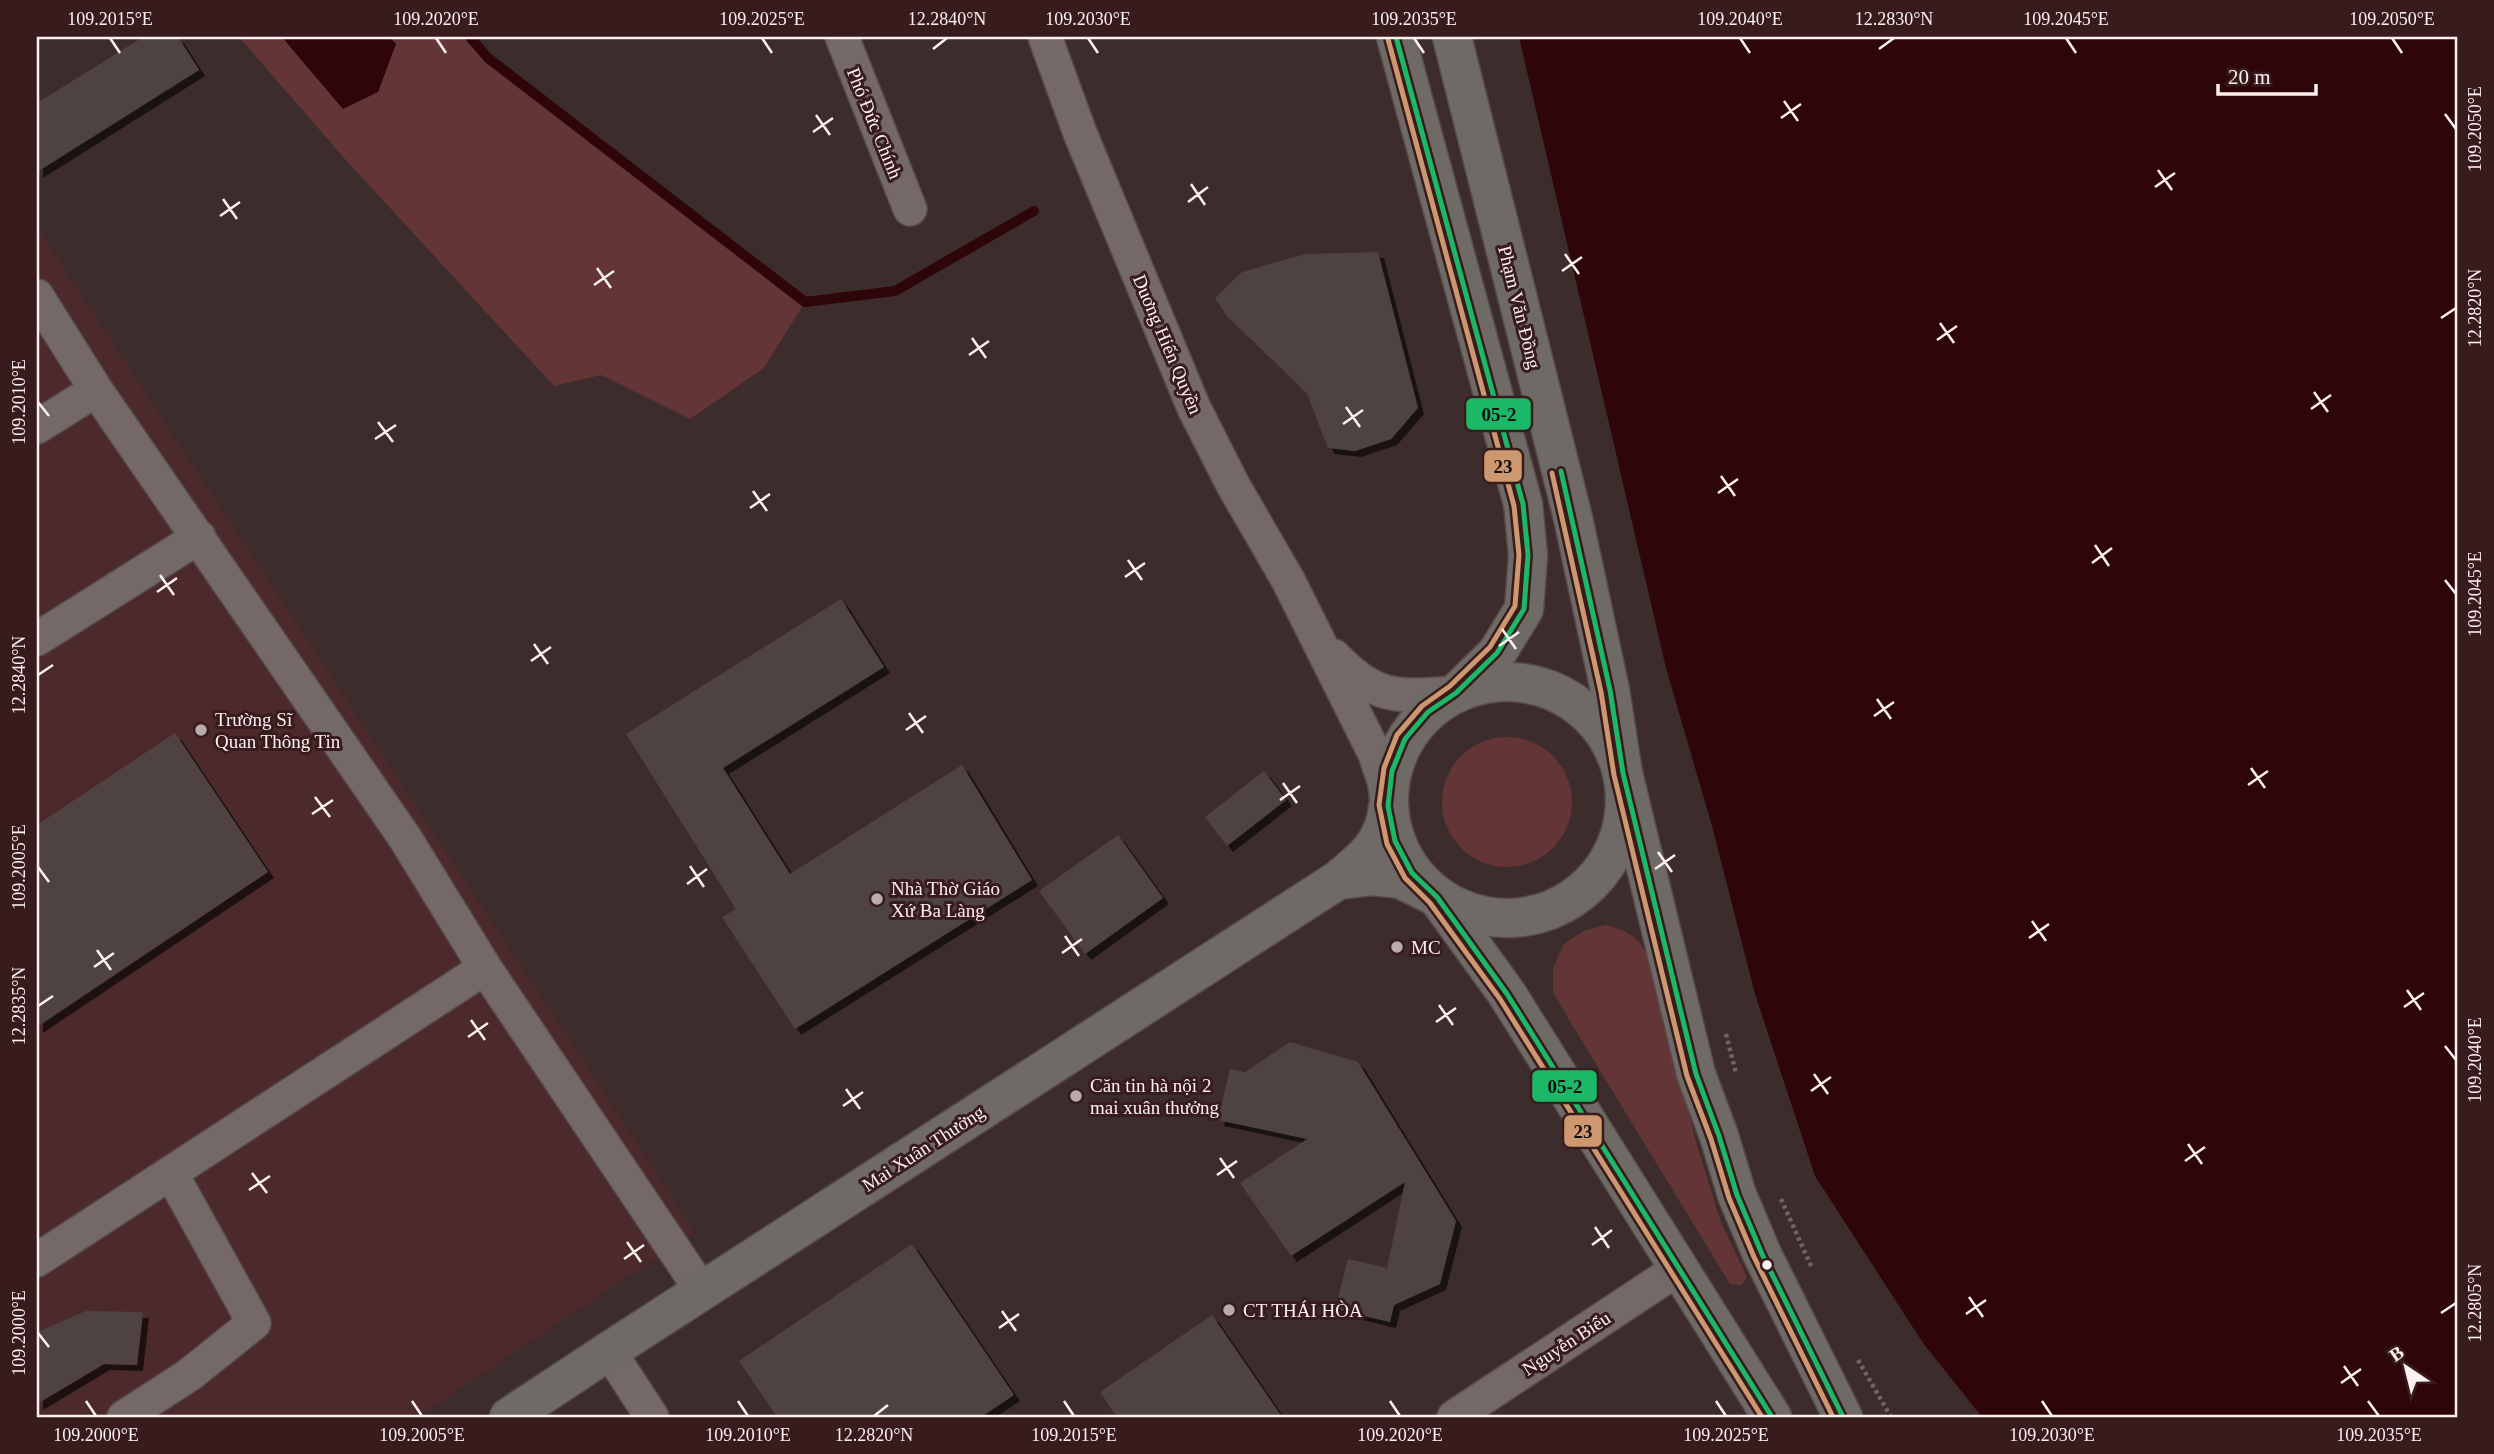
<svg xmlns="http://www.w3.org/2000/svg" width="2494" height="1454" font-family="Georgia,serif">
<style>
.built{fill:#4c292a}
.green{fill:#643536}
.water{fill:#2e0509}
.lines{fill:none;stroke-linecap:round;stroke-linejoin:round}
.stream{stroke:#2e0509;stroke-width:10}
.building{fill:#504242;filter:url(#shadow)}
.minor-casing{stroke:#564a4a;stroke-width:36}
.major-casing{stroke:#564a4a;stroke-width:41}
.path{stroke:#716464;stroke-width:4.5;stroke-dasharray:3.5 3.5;stroke-linecap:butt}
.minor{stroke:#746868;stroke-width:33}
.major{stroke:#6f6a65;stroke-width:38}
.bus-1-casing{stroke:#381c1d;stroke-width:10}
.bus-2-casing{stroke:#381c1d;stroke-width:10}
.bus-1{stroke:#1ab867;stroke-width:5}
.bus-2{stroke:#cd976f;stroke-width:5}
.ticks{fill:none;stroke:#fcf0f0;stroke-width:2.5}
.poi-dot{fill:#b9abab;stroke:#381c1d;stroke-width:2.5}
.bus-dot{fill:#fcf0f0;stroke:#381c1d;stroke-width:2.5}
.labels{text-anchor:middle;stroke-width:6;stroke-linejoin:round;paint-order:stroke}
.street-label{font-size:19px;fill:#fcf0f0;stroke:#381c1d}
.poi-label{font-size:19px;fill:#fcf0f0;stroke:#381c1d;text-anchor:start}
.line-badge{stroke:#381c1d;stroke-width:2.5}
.pale-badge-label{font-size:19px;text-anchor:middle;font-weight:bold;fill:#111}
.neatline{fill:none;stroke:#fcf0f0;stroke-width:2.5}
.ticks-label{font-size:18px;text-anchor:middle;fill:#fcf0f0}
</style>
<defs>
<filter id="shadow"><feDropShadow dx="6" dy="6" stdDeviation="0" flood-color="#0009"/></filter>
</defs>
<rect width="100%" height="100%" fill="#3d2c2c"/>
<path class="built" d="M37,227L695,1232L418,1417H37Z"/>
<path class="green" d="M239,37H282L343,109L396,44L389,37H470L488,58L805,302L764,368L690,419L601,375L554,386L344,158Z
M1442 802a65 65 0 1 1 130 0a65 65 0 1 1-130 0Z
M1606,925C1636,933 1642,942 1654,969L1696,1142L1721,1222L1747,1277L1742,1285L1730,1284L1571,1023L1553,992V969L1563,945L1583,931Z"/>
<path class="water" d="M282,37H389L396,44L378,92L343,109Z
M1519,37H2457V1417H1982L1923,1343L1815,1176L1755,994L1712,826L1666,668Z"/>
<g class="lines">
<path class="stream" d="M470,37L488,58L805,302L895,291L1034,211"/>
</g>
<path class="building" d="M143,37H178L199,70L37,172V103Z
M1378,252L1418,408L1391,439L1355,451L1328,448L1307,394L1227,316L1215,298L1242,272L1305,254Z
M841,599L884,667L723,768L790,874L962,765L1032,880L795,1029L722,917L736,909L626,734Z
M175,733L268,872L37,1027V825Z
M1264,771L1286,800L1227,846L1205,817Z
M1118,835L1163,898L1085,954L1039,891Z
M1290,1042L1358,1062L1456,1221L1440,1284L1394,1305L1390,1322L1335,1309L1348,1259L1387,1268L1405,1182L1291,1256L1240,1183L1307,1139L1218,1120L1230,1069L1245,1072Z
M912,1244L1014,1395L981,1417H777L739,1361Z
M86,1311L143,1312L137,1365L104,1364L37,1404V1332Z
M1212,1315L1282,1417H1117L1100,1392Z"/>
<g class="lines">
<g class="minor-casing">
<path id="minor" d="M842,37L910,209
M1045,37L1080,133L1194,408L1233,485L1288,580L1375,754L1384,781L1388,806
M37,296L96,390L405,838L485,968L702,1291
M37,427L96,390
M37,639L199,537
M1334,656C1375,700 1399,697 1456,693
M37,1260L485,968
M609,1351L652,1417
M124,1417L189,1375L254,1323L171,1173
M1454,1417L1678,1269"/>
</g>
<g class="major-casing">
<path id="major" d="M1396,37L1523,504L1528,555L1524,609L1497,653L1456,693
M1452,37L1573,518L1610,690L1623,773L1696,1074L1719,1136L1737,1195L1762,1254L1843,1417
M1389 800a118 118 0 1 1 236 0a118 118 0 1 1-236 0Z
M1338,880L1373,876L1400,879L1437,897L1507,994L1772,1417
M509,1417L609,1351L1338,880C1364,858 1384,844 1388,807"/>
</g>
<path class="path" d="M1726,1034L1736,1073
M1781,1199L1812,1268
M1858,1360L1891,1417"/>
<use href="#minor" class="minor"/>
<use href="#major" class="major"/>
<g class="bus-1-casing">
<path id="bus-1" d="M1396,37L1523,504L1528,555L1524,609L1497,653L1456,693L1428,712L1405,739L1392,771L1388,806L1395,841L1412,873L1437,897L1507,994L1772,1417
M1561,471L1610,690L1623,773L1696,1074L1719,1136L1737,1195L1762,1254L1843,1417"/>
</g>
<g class="bus-2-casing">
<path id="bus-2" d="M1388,39L1514,506L1519,555L1515,606L1490,647L1450,686L1422,706L1397,735L1384,768L1379,805L1387,844L1405,878L1430,903L1500,999L1762,1417
M1552,473L1601,692L1614,775L1687,1076L1711,1139L1729,1198L1754,1257L1833,1417"/>
</g>
<use href="#bus-1" class="bus-1"/>
<use href="#bus-2" class="bus-2"/>
</g>
<path class="ticks" d="M110,38L120,53M436,38L446,53M762,38L772,53M1088,38L1098,53M1414,38L1424,53M1740,38L1750,53M2066,38L2076,53M2392,38L2402,53M933,49L947,38M1879,49L1894,38M1784,101L1798,121M2445,114L2456,129M816,115L830,135M1781,118L1801,104M813,132L833,118M2158,170L2172,190M1191,184L1205,205M2155,187L2175,173M223,199L237,219M1188,202L1208,187M220,216L240,202M1565,254L1579,274M597,268L611,288M1562,271L1582,257M594,285L614,271M2441,318L2456,308M1940,323L1954,343M972,338L986,358M1937,340L1957,326M969,355L989,341M2314,392L2328,412M38,402L49,416M1346,407L1360,427M2311,409L2331,395M378,422L393,442M1343,424L1363,410M375,439L396,425M1721,476L1735,496M753,491L767,511M1718,493L1738,479M750,508L770,494M2095,545L2109,566M1128,560L1142,580M2092,563L2112,548M160,575L174,595M1125,577L1145,563M2445,580L2456,594M157,592L177,578M1502,629L1516,649M534,644L548,664M1499,646L1519,632M531,661L551,647M38,675L53,665M1877,699L1891,719M909,713L923,733M1874,716L1894,702M906,730L926,716M2251,768L2265,788M1283,783L1297,803M2248,785L2268,771M315,797L330,817M1280,800L1300,786M312,814L333,800M1658,852L1672,872M690,866L704,887M38,867L49,882M1655,869L1675,855M687,884L707,869M2032,921L2046,941M1065,936L1079,956M2029,938L2049,924M97,950L111,970M1062,953L1082,939M94,967L114,953M2407,990L2421,1010M1439,1005L1453,1025M38,1006L53,996M2404,1007L2424,993M471,1020L485,1040M1436,1022L1456,1008M468,1037L488,1023M2445,1046L2456,1060M1814,1074L1828,1094M846,1089L860,1109M1811,1091L1831,1077M843,1106L863,1092M2188,1144L2202,1164M1220,1158L1234,1178M2185,1161L2205,1147M252,1173L267,1193M1217,1175L1237,1161M249,1190L270,1176M1595,1227L1609,1248M627,1242L641,1262M1592,1245L1612,1230M624,1259L644,1245M1969,1297L1983,1317M1002,1311L1016,1331M2441,1313L2456,1303M1966,1314L1986,1300M999,1328L1019,1314M38,1333L49,1347M2344,1366L2358,1386M2341,1383L2361,1369M86,1401L96,1416M412,1401L422,1416M738,1401L748,1416M1064,1401L1074,1416M1390,1401L1400,1416M1716,1401L1726,1416M2042,1401L2052,1416M2368,1401L2379,1416M874,1416L888,1405"/>
<g class="poi-dot">
<circle cx="201" cy="730" r="7"/>
<circle cx="877" cy="899" r="7"/>
<circle cx="1397" cy="947" r="7"/>
<circle cx="1076" cy="1096" r="7"/>
<circle cx="1229" cy="1310" r="7"/>
</g>
<circle class="bus-dot" cx="1767" cy="1265" r="6"/>
<g class="labels">
<g class="street-label">
<text transform="translate(875 123) rotate(68)" y="7">Phó Đức Chính</text>
<text transform="translate(1520 307) rotate(76)" y="7">Phạm Văn Đồng</text>
<text transform="translate(1168 344) rotate(67)" y="7">Duơng Hiến Quyền</text>
<text transform="translate(923 1148) rotate(-33)" y="7">Mai Xuân Thưởng</text>
<text transform="translate(1566 1343) rotate(-33)" y="7">Nguyễn Biểu</text>
</g>
<g class="poi-label">
<text x="215" y="726">Trường Sĩ<tspan x="215" dy="22">Quan Thông Tin</tspan></text>
<text x="891" y="895">Nhà Thờ Giáo<tspan x="891" dy="22">Xứ Ba Làng</tspan></text>
<text x="1411" y="954">MC</text>
<text x="1090" y="1092">Căn tin hà nội 2<tspan x="1090" dy="22">mai xuân thưởng</tspan></text>
<text x="1243" y="1317">CT THÁI HÒA</text>
</g>
</g>
<g class="line-badge">
<rect x="1465" y="397" width="67" height="34" rx="7" fill="#1ab867"/>
<rect x="1483" y="449" width="40" height="34" rx="7" fill="#cd976f"/>
<rect x="1531" y="1069" width="67" height="34" rx="7" fill="#1ab867"/>
<rect x="1563" y="1114" width="40" height="34" rx="7" fill="#cd976f"/>
</g>
<g class="pale-badge-label">
<text x="1499" y="421">05-2</text>
<text x="1503" y="473">23</text>
<text x="1565" y="1093">05-2</text>
<text x="1583" y="1138">23</text>
</g>
<rect width="2494" height="1454" fill="none" stroke="#381c1d" stroke-width="77"/>
<g transform="translate(2406 1367) rotate(325)" stroke="#381c1d" stroke-width="5" paint-order="stroke">
<path d="M0-5L12 26L0 18L-12 26Z" fill="#fcf0f0"/>
<text y="-10" font-size="19" font-weight="bold" text-anchor="middle" fill="#fcf0f0">B</text>
</g>
<path d="M2218 84v10h98v-10" fill="none" stroke="#fcf0f0" stroke-width="3.5"/>
<text x="2228" y="84" font-size="21" fill="#fcf0f0" stroke="#381c1d" stroke-width="5" paint-order="stroke">20 m</text>
<rect x="38" y="38" width="2418" height="1378" class="neatline"/>
<g class="ticks-label">
<text x="110" y="25">109.2015°E</text>
<text x="436" y="25">109.2020°E</text>
<text x="762" y="25">109.2025°E</text>
<text x="947" y="25">12.2840°N</text>
<text x="1088" y="25">109.2030°E</text>
<text x="1414" y="25">109.2035°E</text>
<text x="1740" y="25">109.2040°E</text>
<text x="1894" y="25">12.2830°N</text>
<text x="2066" y="25">109.2045°E</text>
<text x="2392" y="25">109.2050°E</text>
<text transform="translate(2475 129) rotate(-90)" y="6">109.2050°E</text>
<text transform="translate(2475 308) rotate(-90)" y="6">12.2820°N</text>
<text transform="translate(19 402) rotate(-90)" y="6">109.2010°E</text>
<text transform="translate(2475 594) rotate(-90)" y="6">109.2045°E</text>
<text transform="translate(19 675) rotate(-90)" y="6">12.2840°N</text>
<text transform="translate(19 867) rotate(-90)" y="6">109.2005°E</text>
<text transform="translate(19 1006) rotate(-90)" y="6">12.2835°N</text>
<text transform="translate(2475 1060) rotate(-90)" y="6">109.2040°E</text>
<text transform="translate(2475 1303) rotate(-90)" y="6">12.2805°N</text>
<text transform="translate(19 1333) rotate(-90)" y="6">109.2000°E</text>
<text x="96" y="1441">109.2000°E</text>
<text x="422" y="1441">109.2005°E</text>
<text x="748" y="1441">109.2010°E</text>
<text x="874" y="1441">12.2820°N</text>
<text x="1074" y="1441">109.2015°E</text>
<text x="1400" y="1441">109.2020°E</text>
<text x="1726" y="1441">109.2025°E</text>
<text x="2052" y="1441">109.2030°E</text>
<text x="2379" y="1441">109.2035°E</text>
</g>
</svg>
